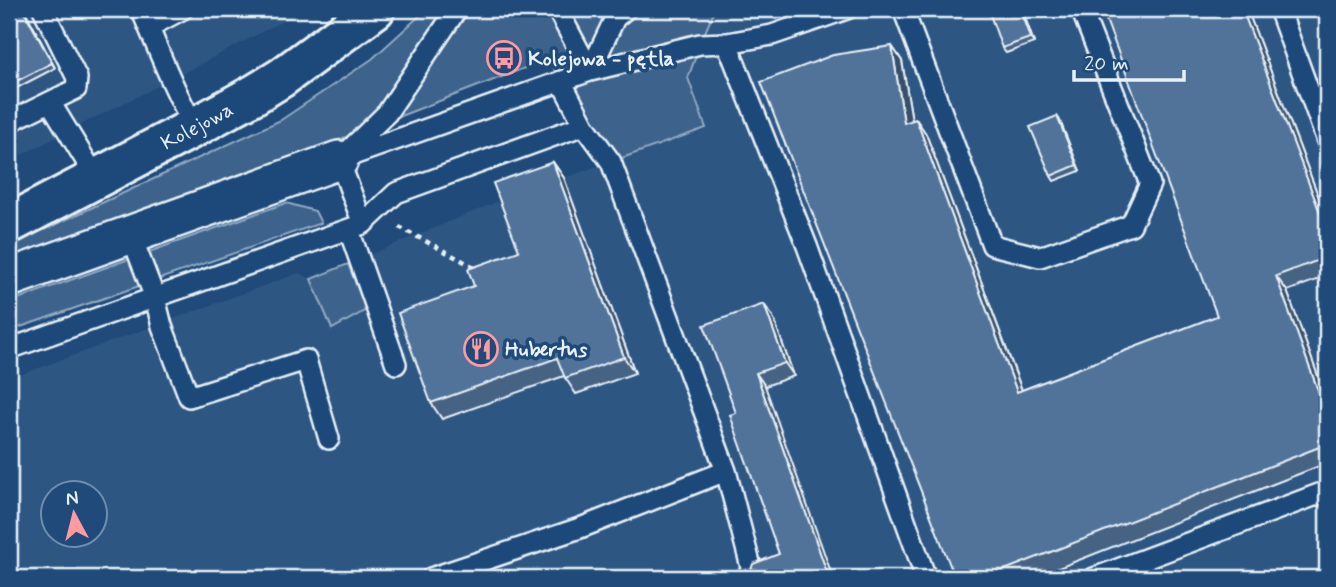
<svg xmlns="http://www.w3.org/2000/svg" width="1336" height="587" font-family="Mynerve,sans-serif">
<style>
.built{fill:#2e5683;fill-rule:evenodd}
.green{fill:#3c628c;stroke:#92aac2;stroke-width:2}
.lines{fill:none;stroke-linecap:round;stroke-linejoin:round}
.service-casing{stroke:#e8f1f8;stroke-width:24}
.minor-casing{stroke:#e8f1f8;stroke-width:42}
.tertiary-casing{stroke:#e8f1f8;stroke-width:44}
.path{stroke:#e8f1f8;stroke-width:4.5;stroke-dasharray:5 5;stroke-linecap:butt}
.service{stroke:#1f4a7a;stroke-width:19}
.minor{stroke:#1f4a7a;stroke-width:37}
.tertiary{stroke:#1f4a7a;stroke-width:38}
.wall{fill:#466384;stroke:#e8f1f8;stroke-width:2}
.shaded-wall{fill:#39506b;stroke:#e8f1f8;stroke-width:2}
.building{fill:#517399;stroke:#e8f1f8;stroke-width:2}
.labels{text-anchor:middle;stroke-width:7;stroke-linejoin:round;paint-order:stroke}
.poi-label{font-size:21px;font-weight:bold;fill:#e8f1f8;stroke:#1f4a7a;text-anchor:start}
.street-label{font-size:21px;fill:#e8f1f8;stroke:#1f4a7a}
</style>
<rect width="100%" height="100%" fill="#1f4a7a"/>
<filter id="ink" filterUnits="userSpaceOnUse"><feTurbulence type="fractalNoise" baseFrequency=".0143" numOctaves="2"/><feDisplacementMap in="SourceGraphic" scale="14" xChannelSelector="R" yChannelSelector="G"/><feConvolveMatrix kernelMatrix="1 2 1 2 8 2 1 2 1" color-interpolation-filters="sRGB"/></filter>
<g filter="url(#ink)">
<path class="built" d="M9,9H306L170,80L9,161Z
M715,9H1327V578H9V379L299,273L311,279L504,199L706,128L688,78L700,44ZM52,492H94V534H52Z"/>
<path class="green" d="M427,9H715L700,44L688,78L706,128L611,162L548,59L320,147L9,258V246L281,120L372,59Z
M286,203L315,211L321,223L9,331V302Z
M348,264L366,310L332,329L311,279Z"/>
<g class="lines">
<g class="service-casing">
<path id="service" d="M141,9C158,49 173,89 195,127
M457,9L387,113L339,160L590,71L700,44L727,43L772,35L847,9
M557,9L590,71
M903,9L992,245L1040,257L1131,225L1150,184L1081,9
M1279,9L1327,141
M149,27L183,9
M727,43L807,246L926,578
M590,71L615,18L626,9
M561,81L584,125L611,162L726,471L751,567L749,578
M50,102L97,179
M9,122L76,89L77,78L43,9
M363,224L396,193L584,125
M349,230L396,364
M131,235L155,298L162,326L189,397L306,360L329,439
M9,349L363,224L339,160
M431,578L580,528L726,471
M1094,578L1327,491"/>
</g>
<g class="minor-casing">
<path id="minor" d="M9,278L339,160"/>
</g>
<g class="tertiary-casing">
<g id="tertiary">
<path id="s1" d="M9,224L195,127L255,94L281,78L375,9"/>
</g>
</g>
<path class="path" d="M399,227L478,269"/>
<use href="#service" class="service"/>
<use href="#minor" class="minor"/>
<use href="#tertiary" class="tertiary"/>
</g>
<path class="wall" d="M9,9H24L55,68L9,92Z
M1022,9L1034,43L1006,53L1002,48Z
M1247,9L1327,219V276L1287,291L1327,401V463L1033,578H955L892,46L902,61L912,121L916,119L926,134L1022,390L1217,316Z
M1060,121L1080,171L1054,181L1051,176Z
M553,162L564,178L635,373L576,394L564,376L442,419L431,403L519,251Z
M773,317L794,376L765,386L779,554L736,413Z"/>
<path class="shaded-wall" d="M23,9H24L55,68L52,63Z
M1020,9H1022L1034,43L1030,38Z
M1242,9H1247L1327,219V231Z
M892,46L902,61L915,138L904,123Z
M1057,116L1060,121L1080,171L1077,165Z
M916,119L926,134L1028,407L1017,392Z
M553,162L564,178L635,373L624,357Z
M1276,276L1287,291L1327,401V415Z
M764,304L773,317L794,376L785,363Z
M756,373L765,386L833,578H829Z"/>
<path class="building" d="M9,9H23L52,63L9,85Z
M988,9H1020L1030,38L1002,48Z
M1102,9H1242L1327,231V257L1276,276L1327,415V444L984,578H955L761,82L833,55L892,46L904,123L916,119L1017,392L1217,316Z
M1057,116L1077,165L1051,176L1030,127Z
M553,162L624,357L565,378L557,358L431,403L398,313L474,286L468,269L519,251L493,183Z
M764,304L785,363L756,373L829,578H754L751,570L753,564L779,554L730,415L736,413L704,325Z"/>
</g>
<defs>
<g id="bus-ring" transform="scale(1.75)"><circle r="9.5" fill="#1f4a7a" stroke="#ff9aa2" stroke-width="1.5"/><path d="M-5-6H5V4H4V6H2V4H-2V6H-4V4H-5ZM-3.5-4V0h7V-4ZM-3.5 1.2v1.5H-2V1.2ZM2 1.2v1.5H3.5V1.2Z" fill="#ff9aa2"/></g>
<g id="restaurant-ring" transform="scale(1.75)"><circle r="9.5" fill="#1f4a7a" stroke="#ff9aa2" stroke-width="1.5"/><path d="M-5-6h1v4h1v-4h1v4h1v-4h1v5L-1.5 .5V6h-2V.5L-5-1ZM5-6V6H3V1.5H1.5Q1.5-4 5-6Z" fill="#ff9aa2"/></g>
</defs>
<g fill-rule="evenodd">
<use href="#bus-ring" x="504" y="58"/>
<use href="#restaurant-ring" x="481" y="349"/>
</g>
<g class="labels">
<g class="poi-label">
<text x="528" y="65">Kolejowa - pętla</text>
<text x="505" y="356">Hubertus</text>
</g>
<g class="street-label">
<text dy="7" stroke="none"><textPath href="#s1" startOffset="212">Kolejowa</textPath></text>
</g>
</g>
<rect width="1336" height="587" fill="none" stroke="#1f4a7a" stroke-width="35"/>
<rect x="18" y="18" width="1301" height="552" fill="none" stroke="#e8f1f8" stroke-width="2.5" filter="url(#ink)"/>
<g transform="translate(74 514) rotate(353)"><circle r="33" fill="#1f4a7a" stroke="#6f8dac" stroke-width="2"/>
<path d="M0-5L12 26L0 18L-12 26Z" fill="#ff9aa2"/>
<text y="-10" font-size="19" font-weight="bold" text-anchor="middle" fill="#e8f1f8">N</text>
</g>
<path d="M1074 70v10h110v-10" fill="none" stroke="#e8f1f8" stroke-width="3.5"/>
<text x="1084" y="70" font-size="21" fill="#e8f1f8" stroke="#1f4a7a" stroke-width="5" paint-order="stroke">20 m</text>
</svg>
